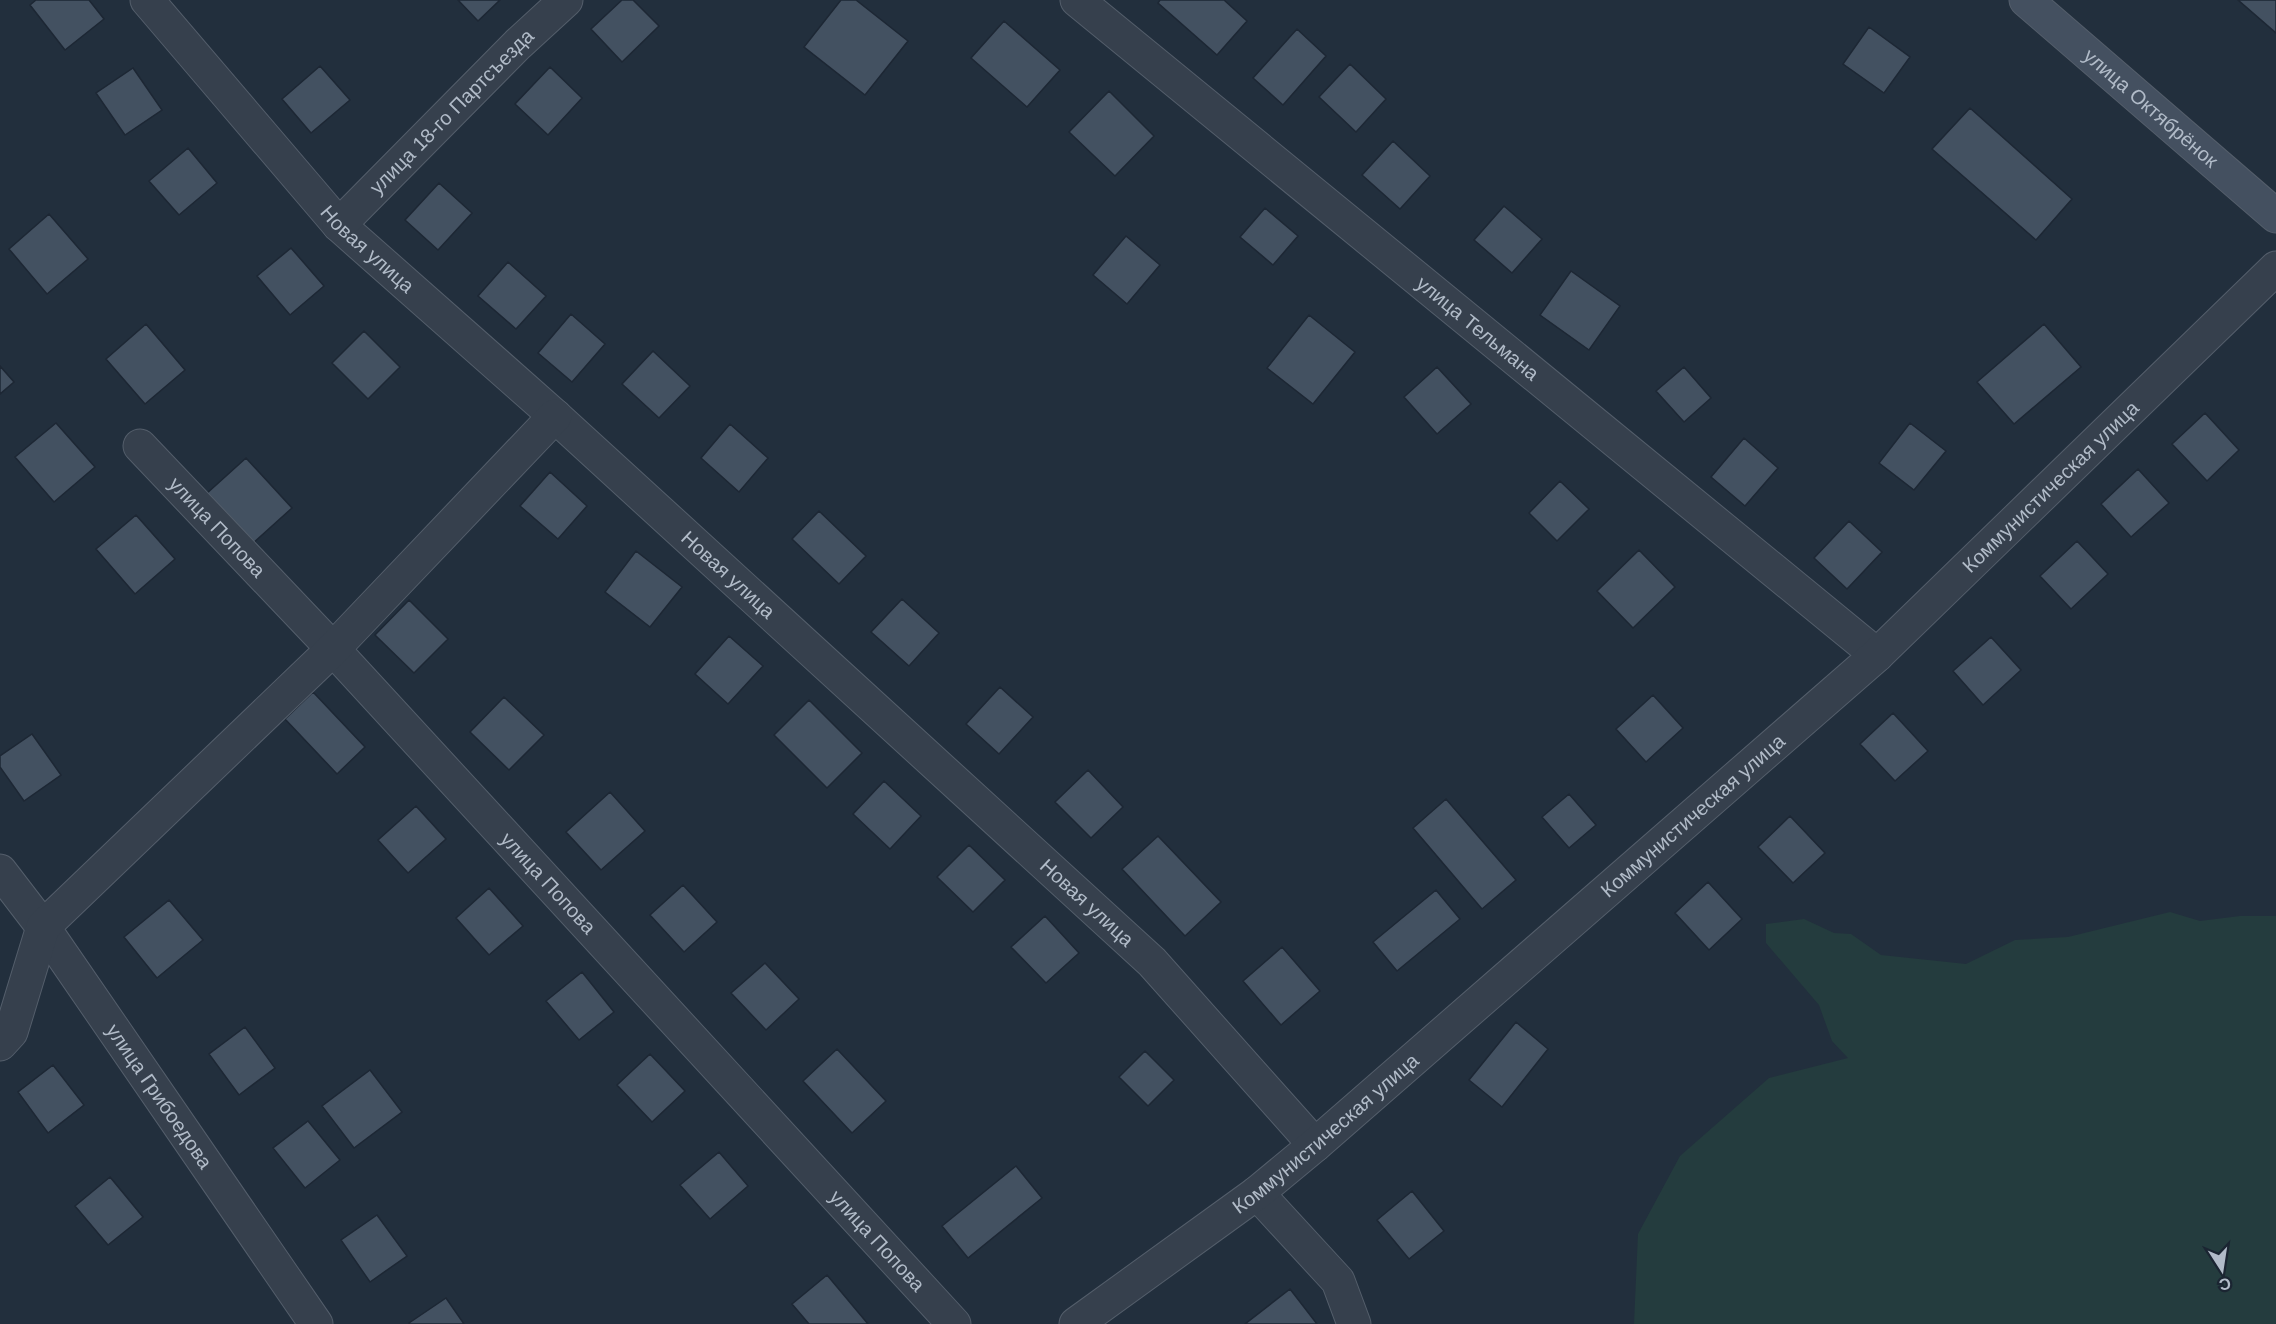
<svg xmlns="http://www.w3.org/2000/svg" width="2276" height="1324" font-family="Arial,sans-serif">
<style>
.green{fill:#243c3e}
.building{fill:#435161;stroke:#1d2734;stroke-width:1.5}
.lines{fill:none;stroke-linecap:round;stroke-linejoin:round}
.street-casing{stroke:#545e6b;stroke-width:35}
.secondary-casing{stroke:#545e6b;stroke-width:35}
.street{stroke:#36404d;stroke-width:33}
.secondary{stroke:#445060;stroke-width:33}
.labels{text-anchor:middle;stroke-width:6;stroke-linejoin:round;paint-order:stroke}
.street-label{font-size:20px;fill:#b1bbc8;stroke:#1b2532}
</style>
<rect width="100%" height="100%" fill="#222f3d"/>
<path class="green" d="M2170,912L2200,921L2240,916H2276V1324H1634L1638,1234L1680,1156L1769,1078L1848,1058L1832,1041L1819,1005L1766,943V924L1804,919L1834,933L1851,934L1881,955L1966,964L2015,940L2068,937Z"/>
<path class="building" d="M36,0H89L104,19L65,50L30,5Z
M458,0H500L478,21Z
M622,0H633L659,26L622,62L591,29Z
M841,0H856L908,41L865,95L804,47Z
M1160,0H1224L1247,21L1217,55L1158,3Z
M2238,0H2276V33Z
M1004,21L1060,70L1027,107L971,58Z
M1869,27L1910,57L1884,93L1843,64Z
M1297,29L1326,56L1283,105L1253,78Z
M1350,64L1386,99L1356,132L1319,97Z
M320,66L350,100L311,133L282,99Z
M550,67L582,98L548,135L515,104Z
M133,68L162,110L125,135L96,93Z
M1109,91L1154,136L1115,176L1069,132Z
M1970,108L2072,199L2036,240L1932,149Z
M1393,141L1430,176L1400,209L1362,175Z
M188,148L217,183L179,215L149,181Z
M439,183L472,213L438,250L405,220Z
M1504,206L1542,239L1512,273L1474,240Z
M1265,208L1298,236L1273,265L1240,237Z
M49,214L88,259L47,294L9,249Z
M1126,236L1160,265L1127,304L1093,275Z
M291,248L324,286L290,315L257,276Z
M508,262L546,296L516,329L478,296Z
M1571,271L1620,306L1589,350L1540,315Z
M571,314L605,344L572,382L538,353Z
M1309,315L1355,352L1313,404L1267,368Z
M146,324L185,370L145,404L106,359Z
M2044,324L2081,367L2014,424L1977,382Z
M364,331L400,367L368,399L332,363Z
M653,351L690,386L659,418L622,384Z
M0,366L14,382L0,394Z
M1437,367L1471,404L1437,434L1404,397Z
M1684,367L1711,398L1684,422L1656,391Z
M2205,413L2239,450L2207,481L2172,444Z
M56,423L95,467L54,502L15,457Z
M1910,423L1946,451L1914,490L1879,463Z
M730,424L768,458L739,492L701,458Z
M1744,438L1778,468L1745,506L1711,477Z
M246,458L292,508L251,545L205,495Z
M2138,469L2169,503L2131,537L2101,504Z
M550,472L587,506L558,539L520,506Z
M1560,481L1589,509L1557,541L1529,513Z
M819,511L866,556L839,584L792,539Z
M136,515L175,559L135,594L96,549Z
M1849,521L1882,552L1847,589L1814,558Z
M2077,541L2108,574L2071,609L2040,576Z
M1639,550L1675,587L1633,628L1597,591Z
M636,551L682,587L650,627L605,592Z
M902,599L939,633L909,666L871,632Z
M409,600L448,639L414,673L375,635Z
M729,636L763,666L728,704L695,674Z
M1991,637L2021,670L1983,705L1953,671Z
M1000,687L1033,717L999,754L966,724Z
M313,692L365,747L337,774L285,719Z
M1653,695L1683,728L1646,762L1616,729Z
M504,697L544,735L509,770L470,732Z
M809,700L862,753L827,788L774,735Z
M1893,713L1928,751L1895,781L1860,744Z
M32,734L61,775L24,801L0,767V756Z
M1088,770L1123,807L1091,838L1055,802Z
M884,781L921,816L890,849L853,814Z
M610,792L645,831L601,870L566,832Z
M1569,794L1596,825L1569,848L1542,817Z
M1446,799L1516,880L1482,909L1413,828Z
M416,806L446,839L408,873L378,840Z
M1790,816L1825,853L1793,883L1758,847Z
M1158,836L1221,902L1185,936L1122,869Z
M969,845L1005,880L973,912L937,877Z
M1708,882L1742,919L1709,950L1675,913Z
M683,885L717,922L684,952L650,915Z
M489,888L523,926L489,955L456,918Z
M1436,890L1460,919L1397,971L1373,942Z
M169,900L203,940L157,978L124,937Z
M1045,916L1079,953L1046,983L1011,947Z
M1282,947L1320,991L1281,1025L1243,981Z
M765,963L799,999L766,1030L731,993Z
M582,972L614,1012L579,1040L546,1001Z
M1516,1022L1548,1049L1502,1107L1469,1080Z
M245,1027L275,1068L239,1095L209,1054Z
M837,1049L886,1101L852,1133L803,1081Z
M1145,1051L1174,1080L1148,1106L1119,1077Z
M650,1054L685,1091L652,1122L617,1085Z
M53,1065L84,1105L48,1133L18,1092Z
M370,1070L402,1112L354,1148L322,1106Z
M308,1121L340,1160L305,1188L273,1148Z
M719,1152L748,1186L710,1219L680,1185Z
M1016,1166L1042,1198L968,1258L942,1226Z
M110,1177L143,1217L108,1245L75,1206Z
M1412,1191L1444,1231L1409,1259L1377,1220Z
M377,1215L407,1256L370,1282L341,1240Z
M827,1275L868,1324H809L792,1304Z
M1290,1289L1317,1324H1245Z
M446,1298L464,1324H410L409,1323Z"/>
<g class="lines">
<g class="street-casing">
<g id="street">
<path id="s1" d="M147,0L339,225L555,416L1152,962L1315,1145"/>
<path id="s2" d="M1077,0L1877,655"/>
<path id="s3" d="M339,225L518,44L566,0"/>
<path id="s4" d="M140,446L333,649L954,1324"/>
<path id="s5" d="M0,871L43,927L316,1324"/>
<path d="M0,1044L11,1032L43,927L333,649L555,416"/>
<path d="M1257,1193L1338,1281L1354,1324"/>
<path id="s6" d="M1076,1324L1257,1193L1315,1145L1877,655L2276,268"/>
</g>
</g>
<g class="secondary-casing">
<g id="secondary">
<path id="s7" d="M2026,0L2276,216"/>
</g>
</g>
<use href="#street" class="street"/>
<use href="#secondary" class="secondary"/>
</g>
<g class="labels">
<g class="street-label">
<text dy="7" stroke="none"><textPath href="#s7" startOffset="165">улица Октябрёнок</textPath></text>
<text dy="7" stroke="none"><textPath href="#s3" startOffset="160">улица 18-го Партсъезда</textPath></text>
<text dy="7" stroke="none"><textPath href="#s1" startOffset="333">Новая улица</textPath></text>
<text dy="7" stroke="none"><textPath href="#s2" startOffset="518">улица Тельмана</textPath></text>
<text dy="7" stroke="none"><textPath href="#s6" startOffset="1286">Коммунистическая улица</textPath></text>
<text dy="7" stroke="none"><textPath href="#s4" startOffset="112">улица Попова</textPath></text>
<text dy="7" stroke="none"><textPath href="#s1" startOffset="819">Новая улица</textPath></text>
<text dy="7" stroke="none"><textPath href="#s6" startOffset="800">Коммунистическая улица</textPath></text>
<text dy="7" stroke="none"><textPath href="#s4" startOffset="598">улица Попова</textPath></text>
<text dy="7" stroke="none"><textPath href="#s1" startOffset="1305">Новая улица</textPath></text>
<text dy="7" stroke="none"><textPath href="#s5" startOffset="276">улица Грибоедова</textPath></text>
<text dy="7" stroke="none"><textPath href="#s6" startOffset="314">Коммунистическая улица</textPath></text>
<text dy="7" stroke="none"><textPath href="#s4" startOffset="1084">улица Попова</textPath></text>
</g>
</g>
<g transform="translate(2222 1270) rotate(168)" stroke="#1b2532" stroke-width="4.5" paint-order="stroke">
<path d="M0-4.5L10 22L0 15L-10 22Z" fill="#b1bbc8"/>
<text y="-9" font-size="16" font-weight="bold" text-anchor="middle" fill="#b1bbc8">С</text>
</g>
</svg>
